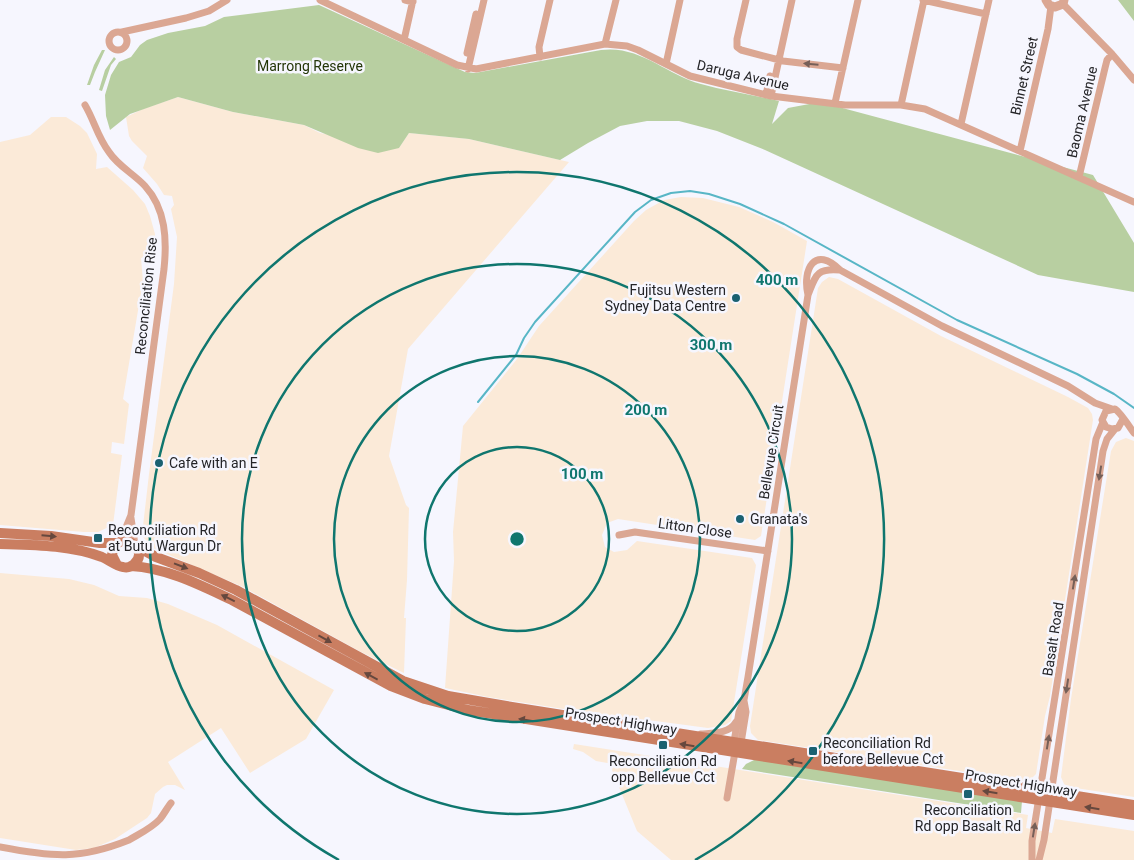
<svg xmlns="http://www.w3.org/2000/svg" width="1134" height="860" font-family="Roboto,sans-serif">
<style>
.industrial{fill:#fbead8}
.green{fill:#b8cfa1}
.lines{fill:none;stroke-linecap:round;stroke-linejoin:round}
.stream{stroke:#58b6c6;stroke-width:2}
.minor{stroke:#dba793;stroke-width:7}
.tertiary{stroke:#dba793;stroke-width:9}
.secondary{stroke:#ca7e61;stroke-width:10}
.oneway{fill:#765f58}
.oneway2{fill:#66483e}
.ring{fill:none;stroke:#0f766e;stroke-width:2.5}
.poi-dot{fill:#1a6171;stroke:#f6f6fe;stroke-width:2}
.labels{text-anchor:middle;stroke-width:5;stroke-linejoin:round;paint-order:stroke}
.park-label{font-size:14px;fill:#233607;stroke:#f6f6fe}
.street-label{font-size:14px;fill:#242427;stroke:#f6f6fe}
.poi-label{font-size:14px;fill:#242427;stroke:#f6f6fe;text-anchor:start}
.centre{fill:#0f766e;stroke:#f6f6fe;stroke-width:2.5}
.ring-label{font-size:15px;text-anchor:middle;font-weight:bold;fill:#0f766e;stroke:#f6f6fe;stroke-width:5;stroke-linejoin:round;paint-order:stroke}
</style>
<rect width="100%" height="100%" fill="#f6f6fe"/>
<path class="industrial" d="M178,97L233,112L304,125L320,133L399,148L409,133L469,139L569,162L408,349L389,456L406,505L409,508L407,580L404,618H406L404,673L361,652L243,587L153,548L143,537V526L149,474L174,284L177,237L171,209L174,205L172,196L164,195L157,184L143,168L147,156L132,141L129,136L126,117L143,109Z
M51,117H66L80,126L87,133L97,154L96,169L107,167L133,190L145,204L150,216L155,234V255L141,258L143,281L123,399L129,404L124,444L112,442L111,453L122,455L113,525L98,532H84L0,525V142L30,135Z
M681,197L703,198L739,207L773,222L807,241L761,536L755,540L618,519L607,523L602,535L605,547L614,552L627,550L637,541L752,558L756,565L731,721L725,725L708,728L648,720H634L488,697L445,688L454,561L453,532L463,426L517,359L539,326L634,221L646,210L664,200Z
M829,277L838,279L941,336L1068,397L1088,408L1092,414L1093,420L1050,696L1045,716L1036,774L1030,780L1024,781L758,740L751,733L750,726L818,288L822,282Z
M1126,438L1134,441V797L1069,787L1064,784L1061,777L1071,699L1111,451L1116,442Z
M0,573L69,579L94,585L119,596L147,598L168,604L217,625L334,690L306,739L250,773L221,728L168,762L185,790L175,785H167L163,787L155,794L151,813L147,818L115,839L94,848L76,850L0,838Z
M574,744L1028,815L1026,828L1052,833L1055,819L1134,831V860H671L637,831L612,770L613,764L596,761L583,752L573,749Z"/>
<path class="green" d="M1118,0H1134V21Z
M319,5L465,72L475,73L601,50C640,45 665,74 701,84C726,91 753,95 779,101L772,124L788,108L820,102L1093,175L1134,243V292L1038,275L765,150L717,131L679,121H647L620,126L588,143L560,160L469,139L409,133L399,148L378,153L358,148L304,125L233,112L178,97L130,114L110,130L106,116L105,95L111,75L119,62L131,57L140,45L147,40L168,33L205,26L224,17Z
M102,50H105L95,72L90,85H87L94,65Z
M114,57L116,59L111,65L102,91L99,90L105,70Z
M756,759L1022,801L1021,813L742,769L746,764Z"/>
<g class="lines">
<path class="stream" d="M478,402L516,355L524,338L535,322L635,212L651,200L671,193L690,191L709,194L740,204L784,224L957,320L1077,374L1114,394L1134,408"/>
<path class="minor" d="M320,0L457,65L476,69L605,44L627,46L638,50L690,76L771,96L845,105H901L925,109L1134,202
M405,0L413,2
M746,0L737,39V47L741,50L783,61L843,68
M923,0L986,14
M1063,4L1112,54L1134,80
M109 41a9 9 0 1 1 18 0a9 9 0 1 1-18 0Z
M122,32L186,18L209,11L227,0
M404,40L413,0
M605,44L616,0
M467,53L476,14
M540,57L539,47L550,0
M666,64L680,0
M468,69L484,0
M766,95L770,76
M771,96L792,0
M835,103L858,0
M85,105C94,120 98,138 109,152C118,166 134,174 145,186C166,209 167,240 164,269L131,515L120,542
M901,105L924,0
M961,124L989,0
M1020,151L1048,29L1051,6
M1079,177L1105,68L1107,60L1112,54
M808,295C802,269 815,245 840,270L942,326L1068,386L1095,403L1112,409
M1123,419L1118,428L1112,429L1106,427L1102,420L1106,411L1115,409C1120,412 1129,426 1134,433
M131,518L135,545
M619,535L635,532L768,551
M701,734C713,733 729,734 736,722
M739,746L741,743L746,712L744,701
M727,798L735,752L734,742L739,712L744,700L748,677L808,295C816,275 816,268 840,270
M0,847C53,857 79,860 129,840C139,834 152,828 160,819C164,814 167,808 171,803
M1032,860V841L1096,439L1103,422
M1039,860L1044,840L1103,451L1107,439L1115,429"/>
<path class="tertiary" d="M1046,0L1049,5L1055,7L1063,4L1064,0"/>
<path class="secondary" d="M0,533L51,536L100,543H118
M0,544C34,545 70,545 102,557C109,560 116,566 123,567C127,568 131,567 134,564C152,549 116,526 112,555L116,563
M136,546L156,557L199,573L236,590L403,681L448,696L518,708L1134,805
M131,566C167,568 200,585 232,600L391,686L425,699L468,710L1134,815"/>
</g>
<defs><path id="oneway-solid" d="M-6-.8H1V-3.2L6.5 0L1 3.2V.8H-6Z" transform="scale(1.25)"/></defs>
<g class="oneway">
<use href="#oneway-solid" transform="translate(811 64) rotate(-175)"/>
<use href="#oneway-solid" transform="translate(1100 473) rotate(99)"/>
<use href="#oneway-solid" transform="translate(1074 582) rotate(-81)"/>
<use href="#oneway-solid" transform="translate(1067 686) rotate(99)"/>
<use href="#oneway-solid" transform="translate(1048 742) rotate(-81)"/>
<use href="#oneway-solid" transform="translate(1034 830) rotate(-81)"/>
</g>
<g class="oneway2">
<use href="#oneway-solid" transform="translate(49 536) rotate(5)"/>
<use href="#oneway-solid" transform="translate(181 566) rotate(21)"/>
<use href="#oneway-solid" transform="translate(228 598) rotate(-154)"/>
<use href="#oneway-solid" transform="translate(325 639) rotate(29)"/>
<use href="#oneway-solid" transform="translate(371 676) rotate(-152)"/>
<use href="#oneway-solid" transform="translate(526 720) rotate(-171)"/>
<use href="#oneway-solid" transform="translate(687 745) rotate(-171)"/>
<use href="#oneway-solid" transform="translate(795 762) rotate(-171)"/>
<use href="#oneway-solid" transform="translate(990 792) rotate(-171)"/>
<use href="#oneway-solid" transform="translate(1092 808) rotate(-171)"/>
</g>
<g class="ring">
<circle cx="517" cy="539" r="92"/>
<circle cx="517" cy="539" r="183"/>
<circle cx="517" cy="539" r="275"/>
<path d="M339 860A367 367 0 1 1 695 860"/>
</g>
<g class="poi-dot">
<circle cx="736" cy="298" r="5"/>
<circle cx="159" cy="463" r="5"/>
<circle cx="740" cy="519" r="5"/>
<rect x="93" y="533" width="10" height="10" rx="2.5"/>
<rect x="658" y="740" width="10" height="10" rx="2.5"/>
<rect x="808" y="746" width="10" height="10" rx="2.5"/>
<rect x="963" y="789" width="10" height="10" rx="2.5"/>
</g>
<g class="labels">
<g class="park-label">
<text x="310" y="71">Marrong Reserve</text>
</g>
<g class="street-label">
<text transform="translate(743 75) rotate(13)" y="5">Daruga Avenue</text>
<text transform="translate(1024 76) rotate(-77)" y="5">Binnet Street</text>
<text transform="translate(1082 112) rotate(-77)" y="5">Baoma Avenue</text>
<text transform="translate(146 296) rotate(-84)" y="5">Reconciliation Rise</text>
<text transform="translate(771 452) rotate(-81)" y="5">Bellevue Circuit</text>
<text transform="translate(695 528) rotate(8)" y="5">Litton Close</text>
<text transform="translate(1053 639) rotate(-81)" y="5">Basalt Road</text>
<text transform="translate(621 721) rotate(9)" y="5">Prospect Highway</text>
<text transform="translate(1021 783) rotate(9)" y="5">Prospect Highway</text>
</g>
<g class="poi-label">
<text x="726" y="295" text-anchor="end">Fujitsu Western<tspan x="726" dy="16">Sydney Data Centre</tspan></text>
<text x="169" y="468">Cafe with an E</text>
<text x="750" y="524">Granata's</text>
<text x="108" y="535">Reconciliation Rd<tspan x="108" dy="16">at Butu Wargun Dr</tspan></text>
<text x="823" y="748">Reconciliation Rd<tspan x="823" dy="16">before Bellevue Cct</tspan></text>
<text x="663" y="766" text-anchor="middle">Reconciliation Rd<tspan x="663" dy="16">opp Bellevue Cct</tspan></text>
<text x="968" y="815" text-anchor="middle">Reconciliation<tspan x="968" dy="16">Rd opp Basalt Rd</tspan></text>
</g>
</g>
<circle cx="517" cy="539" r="8" class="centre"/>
<g class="ring-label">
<text x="777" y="285">400 m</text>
<text x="711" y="350">300 m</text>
<text x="646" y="415">200 m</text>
<text x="582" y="479">100 m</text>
</g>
</svg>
